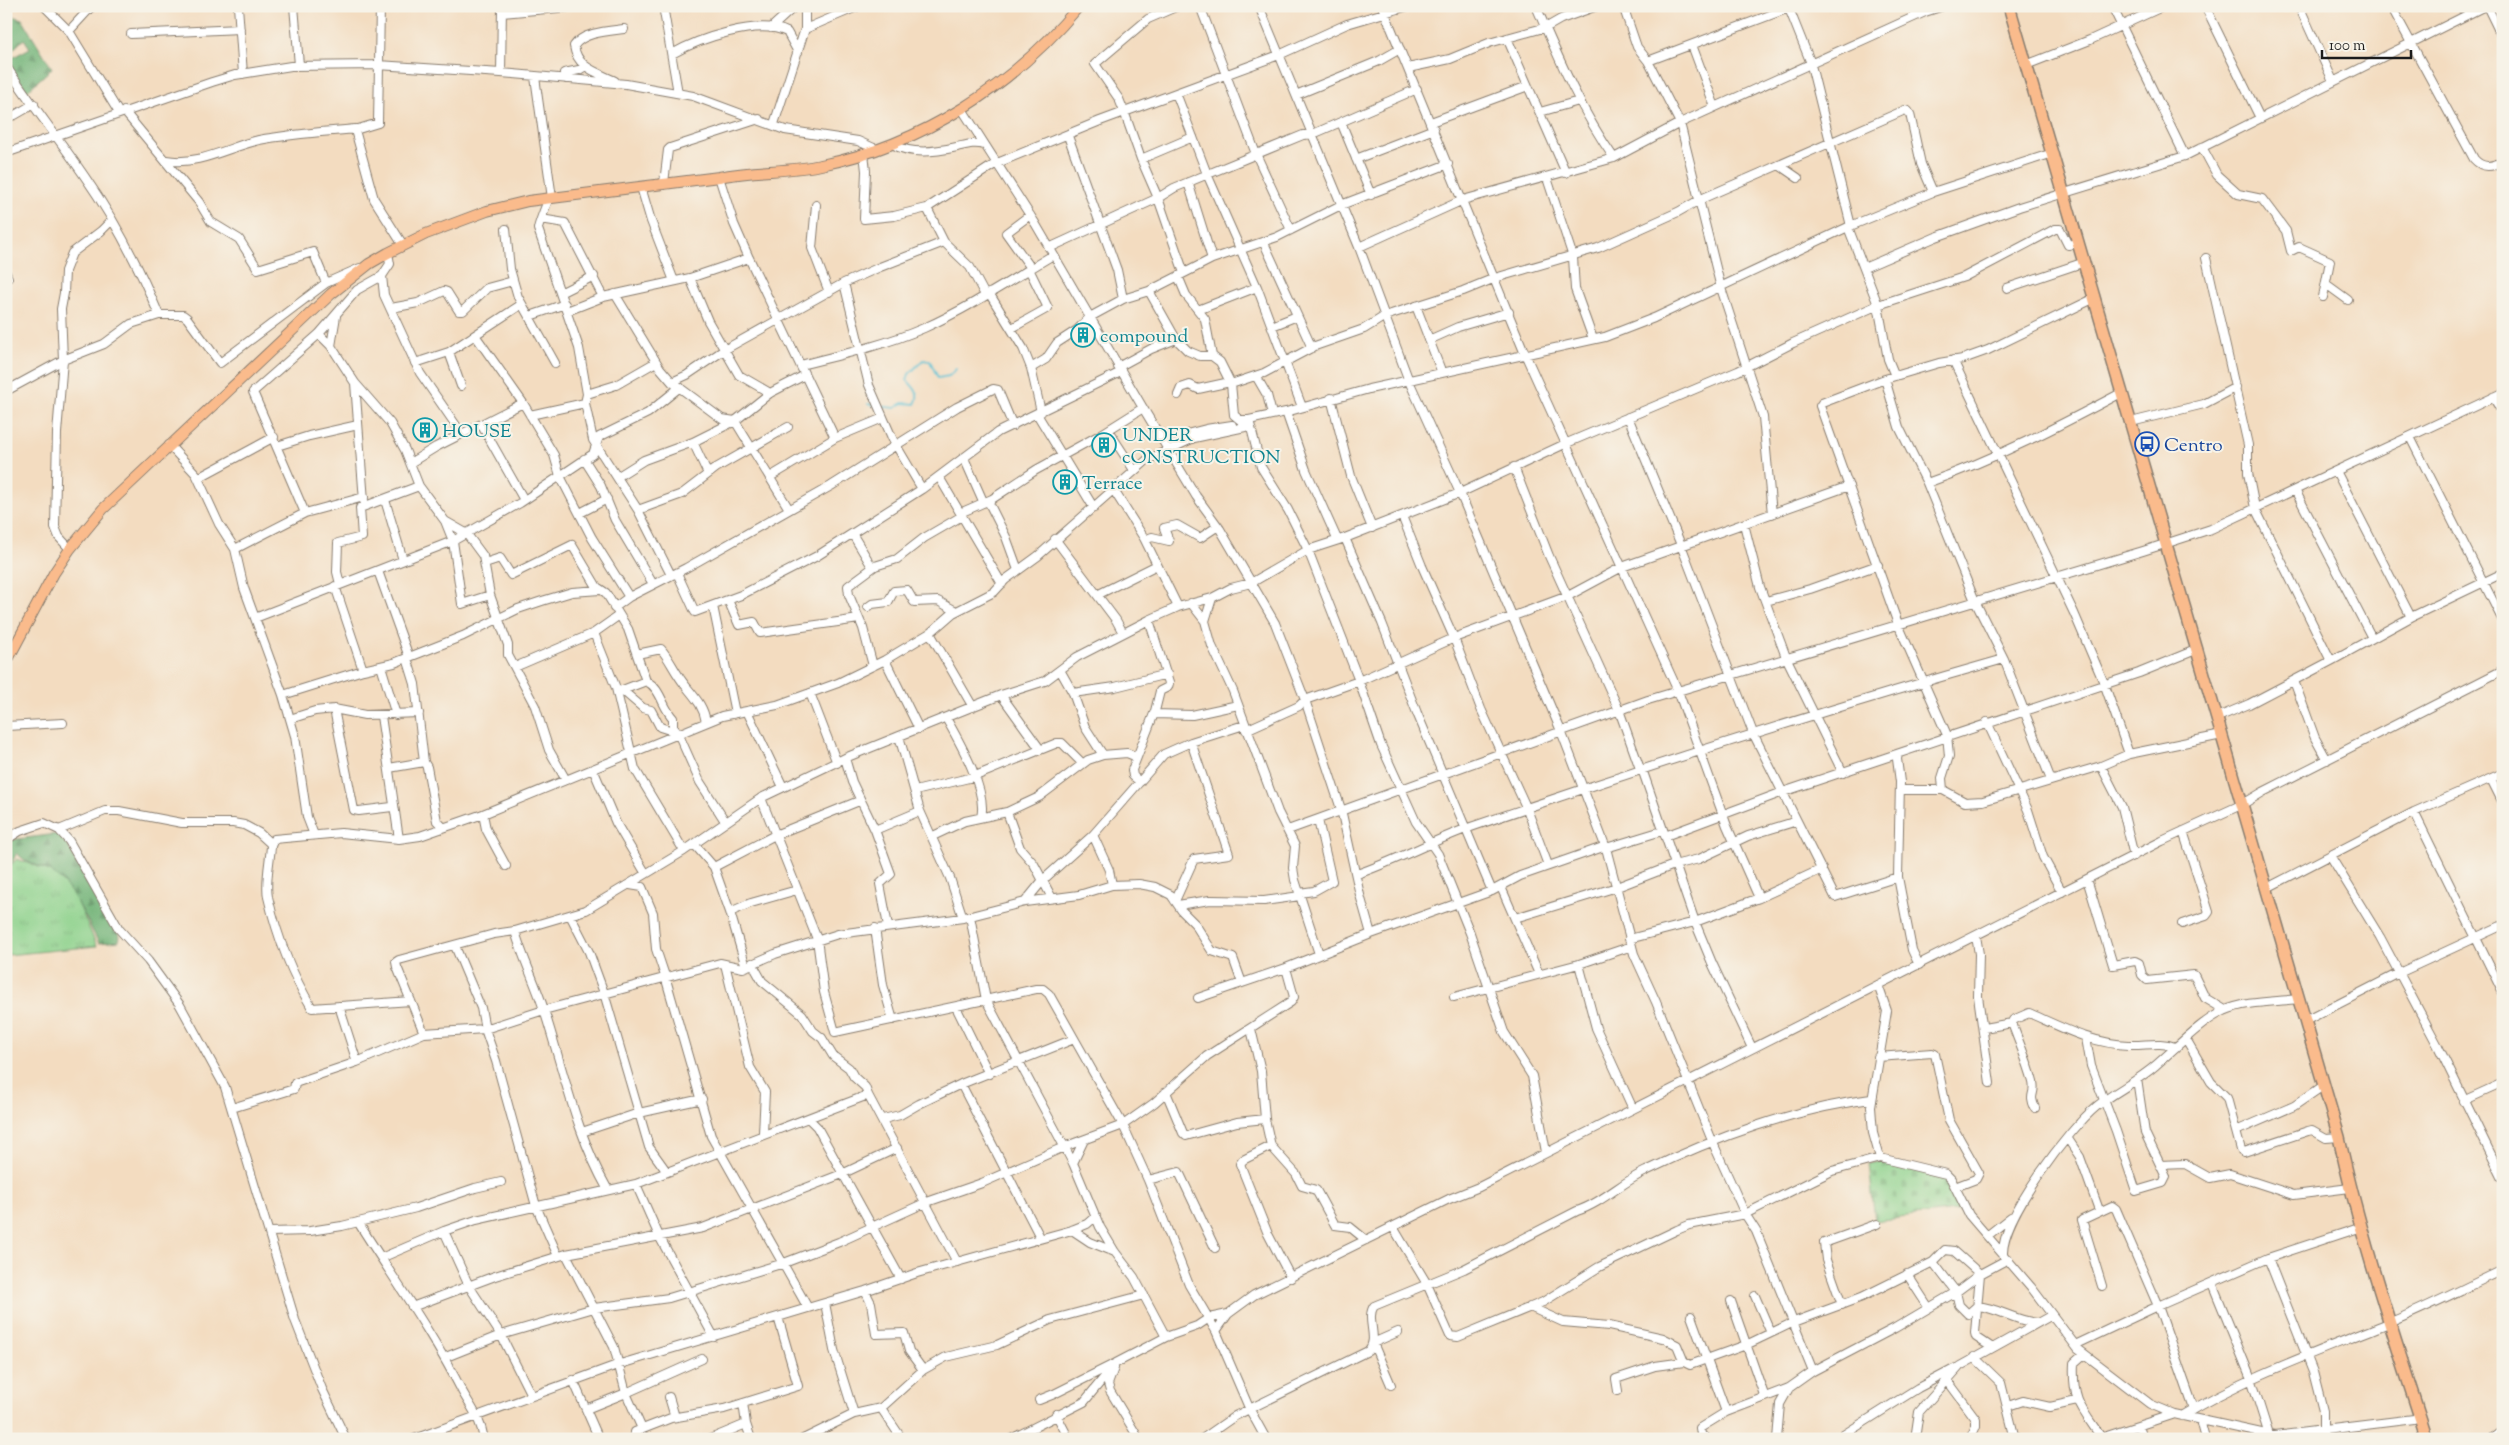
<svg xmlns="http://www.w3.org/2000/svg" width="2509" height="1445" font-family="'Sorts Mill Goudy',serif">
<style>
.grass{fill:url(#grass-tufts);stroke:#547654}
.forest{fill:url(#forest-firs);stroke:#46684a}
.cemetery{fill:url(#cemetery-stones);stroke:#547654}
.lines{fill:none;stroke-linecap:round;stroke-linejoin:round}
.stream{stroke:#54bed1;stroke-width:2}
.minor-casing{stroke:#887c6e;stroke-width:10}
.major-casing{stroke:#887c6e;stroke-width:12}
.highway-casing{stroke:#887c6e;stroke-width:14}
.minor{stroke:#fff;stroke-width:8}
.major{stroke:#fabb8c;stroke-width:10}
.highway{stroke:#fabb8c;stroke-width:11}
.labels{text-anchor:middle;stroke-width:4;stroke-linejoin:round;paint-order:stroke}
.culture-label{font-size:19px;fill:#0d838f;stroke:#f7f3e8;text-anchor:start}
.transit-label{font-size:19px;fill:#164399;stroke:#f7f3e8;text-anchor:start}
</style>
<defs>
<pattern id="grass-tufts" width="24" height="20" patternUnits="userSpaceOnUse" patternTransform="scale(1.25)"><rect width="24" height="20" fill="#8cd18b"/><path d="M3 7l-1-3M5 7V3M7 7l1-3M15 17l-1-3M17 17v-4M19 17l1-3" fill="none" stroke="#78b377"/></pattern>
<pattern id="forest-firs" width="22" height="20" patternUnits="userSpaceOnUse" patternTransform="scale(1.25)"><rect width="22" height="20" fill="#71b377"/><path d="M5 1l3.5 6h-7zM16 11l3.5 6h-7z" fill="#5c9161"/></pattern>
<pattern id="cemetery-stones" width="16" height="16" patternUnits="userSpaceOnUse" patternTransform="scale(1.25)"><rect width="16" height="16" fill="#8cd18b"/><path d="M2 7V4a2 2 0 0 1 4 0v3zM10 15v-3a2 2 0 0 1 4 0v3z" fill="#78b377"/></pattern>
</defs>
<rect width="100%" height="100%" fill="#f7f3e8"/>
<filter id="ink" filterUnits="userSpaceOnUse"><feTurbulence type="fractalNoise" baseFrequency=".02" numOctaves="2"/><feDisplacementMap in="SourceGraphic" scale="10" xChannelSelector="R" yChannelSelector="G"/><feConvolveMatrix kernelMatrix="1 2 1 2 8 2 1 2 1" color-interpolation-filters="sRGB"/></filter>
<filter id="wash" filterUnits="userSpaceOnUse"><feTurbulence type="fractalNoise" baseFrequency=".0096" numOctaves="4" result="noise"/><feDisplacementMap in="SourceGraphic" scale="20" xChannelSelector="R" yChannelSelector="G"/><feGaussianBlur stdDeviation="1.12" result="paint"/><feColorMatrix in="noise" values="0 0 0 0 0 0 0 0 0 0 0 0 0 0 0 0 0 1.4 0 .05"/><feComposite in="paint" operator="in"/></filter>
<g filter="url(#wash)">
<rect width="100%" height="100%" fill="#f3dcc0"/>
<path class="grass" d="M17,859L58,874L76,898L97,946L7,955L6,869Z"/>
<path class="forest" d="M6,10L12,16L22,19L52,68L27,91L6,61L30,48L24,39L6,56Z
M57,834L68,846L120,936L119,941L99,943C85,918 75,889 51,872C39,864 26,865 17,853L11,864L6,867V844L10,840Z"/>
<path class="cemetery" d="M1882,1161L1945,1175L1963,1210L1875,1221L1869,1164Z"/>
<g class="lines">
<path class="stream" d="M868,404L876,405
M880,406L895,408L903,403L915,404C921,393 914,388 907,380L909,374L923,360L930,361L938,378L949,376L956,369"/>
</g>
</g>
<g filter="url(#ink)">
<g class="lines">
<g class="minor-casing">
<path id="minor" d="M44,6L69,31L119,113
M238,6L243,74
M294,6L299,65
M380,6L378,123L355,130L374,199L403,245
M663,6L678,93
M1178,6L1148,19L1095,64L1119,99L1125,114L1141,159L1158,198L1184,273
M1200,6L1256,154L1291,230
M1259,6L1359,247L1409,381L1460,493L1561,731L1606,848L1634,954L1656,1002L1713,1143L1745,1214L1756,1231L1813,1371
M1382,6L1525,354L1678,691L1727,826L1759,898
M1536,6C1559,59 1581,111 1614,158
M1623,6L1637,47L1648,61L1680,123L1721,288L1763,417L1772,514
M1788,6L1810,61L1851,226
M2112,6L2185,156
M2205,6L2260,118
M2299,6L2333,81
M2391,6L2474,159C2483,169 2492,167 2503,161
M2487,6L2503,39
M502,13L581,6
M771,28L795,6
M805,29L859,6
M69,31L92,6
M131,34L240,29
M1507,38L1566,173
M1692,45L1715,107
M672,54C698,39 758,18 787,32L798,52
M1648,61L1789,8
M2026,65L2090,40L2164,6
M6,66C31,104 60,140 85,177C115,220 139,267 159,315
M1408,68L1450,59L1489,43L1547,27L1561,19L1597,6
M501,73L502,6
M535,77L552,198
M566,79L564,73L579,70L584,67
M615,81C597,72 577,68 574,46C583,32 608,31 624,29
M1176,93L1207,174L1257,287L1302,407
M1296,95L1379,61L1400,49
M962,109L1035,223L1143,408L1196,496L1220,529L1275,623L1305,700L1341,809L1360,895L1371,934
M124,111L199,202L211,222L239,239L258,269L313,252L326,283
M1540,112L1579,101
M6,117L15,115L34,104
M1341,122L1371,195
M1431,122L1528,86
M774,124L805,29V6
M1068,136L1117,270L1123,299
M892,144C912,155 934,152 957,147C966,145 974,142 984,145
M2202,147L2217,175L2238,194L2262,199L2286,231L2291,251L2299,247L2330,261L2323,297
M6,153L212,82L235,75L291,66L378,65L501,73L626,84L693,96L785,130L858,141L876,149
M864,153L866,171L864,219L894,216L927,208L995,164L1100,121L1279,55L1347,24L1408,6
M1141,159L1193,137
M1356,159L1434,129
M166,160C199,166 228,147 259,140C291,134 324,132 356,129
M1779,165L1798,178
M719,177L734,224L749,258L835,438
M1547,178L1573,257L1575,289L1593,339
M1188,182L1212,259
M664,183L668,150L670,148L759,119
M641,187L651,221L674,281
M549,198C547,203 538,225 538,229L579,348L587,394L585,403L593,440L638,510L671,575
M816,205L812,248L829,292
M927,208L944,242L970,267L985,295
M1030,215L1006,233L1031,268
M541,219L565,223L603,297
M1848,227L1878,305L1888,359L1895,376
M506,229L510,269L518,297L555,363
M1264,243L1312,348
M1359,247L1463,200L1614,158L1680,123L1925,12L1943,6
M1049,248L1158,198L1174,188L1303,135L1313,134L1417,89
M388,253L390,264L382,276L384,295L420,373L462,434
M2206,258L2248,445V473L2255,508L2331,661L2249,704L2218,717
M1864,268L1936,237L2019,207L2185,156L2485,6
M6,273L8,278
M1178,276L1186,295L1205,319L1212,356
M690,278L708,321L739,375L770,393
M844,283L869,385L893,440L922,489
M2326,284L2348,300
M2007,288L2085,262
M1149,291L1176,339L1188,351L1200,356H1212L1220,362L1231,384L1234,415L1240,420H1249L1261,467L1288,510L1308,550L1359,681L1381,745L1416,822L1438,854L1470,933L1504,1032L1532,1076L1546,1152
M562,292L594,276
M989,293L1023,348L1031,368L1041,412
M615,294L660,368L672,382L722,419L735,421L789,509
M1416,306L1442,373
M391,308L418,303L444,291L447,292L459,311H463L487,288L513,281
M1198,310L1257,287
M567,311L603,297L690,278L749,258
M530,316L565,304
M1272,326L1297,316
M1012,328L1048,308L1029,269
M319,334L331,346L355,383L390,423L405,450L419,486L445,521L453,541L462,604L490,595
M475,335L523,403L554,455L560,476L592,538L629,597
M1429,340L1458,327L1509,312
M331,346L336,316
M449,352L461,386
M1953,360L2074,613L2104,683L2129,754
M415,363L449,352L522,304
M800,365C841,355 885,345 924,328C969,308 1011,280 1053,255
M1118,367L1151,349L1176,339
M1031,368L1046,359L1057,343L1077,330L1090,317L1123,299L1149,291L1212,259L1277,237L1341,205L1448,164
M1256,376L1267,395L1272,414
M1885,379L1899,427L1927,483L1975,601L2004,659L2051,780
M672,382L687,375L724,350L844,283L880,267L944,242
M355,383L364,501
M1231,384L1264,373L1315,346L1364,329L1385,316L1463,291L1495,278L1598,248L1678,212L1701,199L1905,110L1908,111L1910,114L1921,164L1933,192
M6,391L63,360L104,344L131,324L159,315H183L187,318L220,363L326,283L360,268
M587,394L616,385L656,362
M1178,395L1181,388L1190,385L1198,389L1230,382
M2493,397L2503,413
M1331,398L1351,476L1372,528
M1286,412L1306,470L1337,539
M1037,414L1094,508
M530,415L585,403
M1628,417L1681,545L1753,733L1835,897L1898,877
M2131,422L2204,404L2236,387
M481,424L524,500
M1108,430L1134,470
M1175,437L1206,429L1232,425
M2410,437L2503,621
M693,442L708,474
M169,445L196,474L219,524L235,549L244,588L283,695L295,736L307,817L314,835
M277,446L309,436L358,425
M964,458L983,501
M584,459L601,486L615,520L653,584
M410,463L436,447L523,403
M1514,467L1549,556L1619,710L1639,766L1642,769L1695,922L1712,963L1752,1048
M2336,471L2411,617
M617,477L644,460L693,442L735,421L770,393L805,375
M770,477L835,438L883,418
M939,477L1002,584
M198,478L274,437
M1927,483C1995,459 2059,426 2123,392
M1113,489L1144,538L1178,607
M2295,490L2372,638
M385,500L403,560
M988,501L1006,537L1018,570
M638,510L682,494L716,468L788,427
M305,513L253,392L319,334L357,290L382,276
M580,513L607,499
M960,513L992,499L1036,470L1100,435L1143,408
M1402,516L1422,566L1454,638L1481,709L1527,809L1548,865
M445,521L466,533L483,556L490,595L508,645V655L535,706L549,750L566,780
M1744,524L1760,587L1786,657L1843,773
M853,535L871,565L875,566
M1345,538L1382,623L1417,713L1492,891
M1055,539L1116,620L1123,633
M1145,540L1152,537L1169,541L1164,528L1177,525L1200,538L1218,526
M70,549L59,537L55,527L57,433L63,360L61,309L64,293L65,271L72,253L101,231L112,220
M235,549L305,513L364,497
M485,563L500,558L511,575L572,545L597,587L606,593L628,629L646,681C661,688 662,707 673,718V727L678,733L700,782L725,821
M378,571L409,657
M677,573L695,612L741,595L817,556L922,489L998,432L1121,372
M340,584L337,572L338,543L362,537L360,508L419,486
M335,586L363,670
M1097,595L1157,565
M728,600L739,625L754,622L760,633L859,619
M1766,601L1810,589L1878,565
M1191,603L1205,621L1212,646L1233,691L1278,812L1295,846L1293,868L1295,880L1319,954
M713,606L735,713
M868,607L872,604L888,602L894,591L907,590L914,602L938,601L956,611
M614,608L629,597L686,568L831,486L957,407L993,389L998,390L1013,426
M255,618L453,541L520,503L593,454L599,437L648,413L680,387
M1205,621L1212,598
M594,633L616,688L635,769L684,851
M930,633L973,707
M637,654L661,649C668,657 672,666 678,675C688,692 703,701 706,722
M407,658L415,684L424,762L427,767L437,821L443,827
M885,660L919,729
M2331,661L2411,617L2503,573
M381,666L396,715
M873,666L863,628L849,595L848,586L875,566L897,559L924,538L962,516
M515,667L594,633L618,616
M1060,670L1073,693L1085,727L1103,755
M2294,681L2315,738L2327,760
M622,690L643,708L651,710L660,727L676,732
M620,691L646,681
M810,693L837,763
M1073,693L1115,687L1167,674
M283,695L363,670L394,663L463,636L518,609L542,601L572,592L600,590
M1001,695L1040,749
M334,709L354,810L359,811L392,807
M747,711L783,787
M1154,714L1192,715L1238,705
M381,716L399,839
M946,718C959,741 988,791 981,817
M290,719L315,711L334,709L365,715L419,713
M1987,722L2028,810L2043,857L2062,892
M6,726L63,723
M1246,730L1299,706L1305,700L1359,681L1454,638L1568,596L1622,567L1849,486
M899,736L920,811L950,878L963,918
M1898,754L1897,759L1900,782L1898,877L1912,950L1919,965
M845,758L852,782L875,830L891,874L880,884L888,926
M2101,766L2122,807L2134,856
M389,768L424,762
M593,769L616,823L646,874
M2491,779L2503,803
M1140,782L1133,776L1132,770L1155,711L1160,691L1168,687L1169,683L1149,620
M1900,790H1943L1965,802L1983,801L2101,766L2129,754L2222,735
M1943,790L1942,778L1949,756L1947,735L1898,624L1820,406L1822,403L1885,379L1939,363L1963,359L1988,350L2095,298
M915,791L973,777L1057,743H1062L1082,763
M761,798L817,939L824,992L835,1032L1036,989H1043L1049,994L1123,1125L1148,1180L1189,1285L1216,1331L1250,1410L1266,1439
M1007,812L1020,848L1034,864L1052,898
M2414,812L2503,993
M483,814L486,829L506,866
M59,830L105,811H119L182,823H233L244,825L259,833L271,844
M875,830L920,811
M1288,830L1648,700L2143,551L2211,529L2503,393
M1093,835L1109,870L1112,885
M933,836L965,821L1007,812L1039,797L1088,760L1103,755L1127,753L1137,757
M1665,836L1783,792L2139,673L2198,649
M6,840L20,831L44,823L59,830L69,841L119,929L148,961L180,1005L225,1087L295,1320L322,1389L346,1439
M694,844L714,867L730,912L746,967
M1606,848L1662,831
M2331,857L2380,937L2438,1046L2503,1179
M714,867L775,835L859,801
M1357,874C1395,861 1430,842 1468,828C1645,767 1824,710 2004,659
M2087,879L2113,965L2135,961L2139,963L2142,975L2147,980L2194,975L2205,998L2225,1010
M630,885L642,887L653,913L656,949L665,976L711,1136L808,1308
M1501,887L1539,974
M2267,888L2414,812L2503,773
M1299,893L1314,891L1332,881L1318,820
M1175,901L1194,859L1229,854L1191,742
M1025,902L1043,880L1093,835L1164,754L1191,742L1244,725
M1178,905L1210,900L1264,901L1300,896
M730,912L751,903L797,890
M570,915L589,952L604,993L649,1147L667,1172
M970,916L986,1000L1073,1163L1100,1227L1115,1252L1134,1277L1166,1337
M1515,918L1617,887L1674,865L1699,859L1748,836L1797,821
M2182,924L2206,916L2209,912L2183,831
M875,928L883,985L893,1020
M515,931C523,959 536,984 544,1010C564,1072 576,1134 608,1190
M1976,936L1979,954L1978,996L1990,1083
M1629,939L1695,922L1759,898L1822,869
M455,946L481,1008L485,1029L496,1061L536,1206L558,1256
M752,963L762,981L802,1014L813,1031L822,1038L833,1056L849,1068L854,1077L865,1087L868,1095
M725,964L750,1067L765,1092L763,1133
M1579,964L1596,1028L1633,1109
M1878,985L1887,1011L1871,1107L1873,1133L1880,1158
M1454,997L1579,964L1632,946
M1198,998L1286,968L1371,934L1492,891L1520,876L1606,846
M411,1001L312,1008C291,973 277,936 268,897C265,882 270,861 271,846L274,839L341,833L399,839L420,836L483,814L722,716L777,705L838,683L885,660L930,633L953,613L994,592L1005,580L1038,556L1147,460L1194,438L1245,427L1249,420L1286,412L1369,389L1605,337L1654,318L1848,227L1933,192L2053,153
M339,1006L357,1062
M956,1007L989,1074
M2305,1021L2399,973L2503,925
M2012,1023C2019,1043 2028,1062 2033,1082C2036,1095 2028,1093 2035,1108
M1984,1028L2012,1023L2013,1020L2029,1013C2061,1027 2092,1044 2129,1045C2144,1046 2160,1041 2175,1047
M1251,1029L1261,1071L1265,1119L1271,1146L1296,1174L1302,1186L1316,1190L1335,1225L1350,1227L1366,1240
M424,1033L397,967L396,962L399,960L494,934L515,931L586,910L684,851L761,798L845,758L1001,695L1045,681L1077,657L1149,620L1178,607L1212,598L1231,588L1251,583L1308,550L1345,538L1460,493L1567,443L1738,371L1793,343L1878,305L1964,277L2055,229H2060L2068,245L2078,243
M2086,1038L2091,1066L2116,1131L2136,1191L2163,1183L2166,1177L2145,1133L2137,1079
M2186,1039L2211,1082L2227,1098L2241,1150L2244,1152L2308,1131L2312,1130L2326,1138L2339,1137
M1878,1057L1932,1053L1935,1054L1949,1120L1979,1173L1976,1179L1955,1187
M961,1084L1040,1237
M1166,1092L1183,1133L1186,1136L1237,1122L1265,1119
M2463,1101L2503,1083
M232,1108L294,1089L295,1083L357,1062L424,1033L485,1029L544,1010L720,963L743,968L775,954L838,934L963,918L1025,902L1079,895L1112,885L1139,884L1155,887L1171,895L1182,911L1195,924L1212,951L1233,958L1242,983
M809,1119L817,1127L901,1279
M883,1119L900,1115L919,1104L961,1084L1074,1039
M2236,1131L2294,1106L2323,1086
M582,1132L639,1113L702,1099
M2068,1139L2080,1157L2099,1210
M1271,1146L1243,1160L1240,1164L1268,1234L1291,1278
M1073,1163L1083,1142
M2160,1165L2185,1164L2210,1178L2230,1174L2294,1195L2350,1188
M1148,1180L1179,1172L1215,1248
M636,1184L659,1236L714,1337
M358,1222C393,1278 432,1332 462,1391C472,1409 480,1417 484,1439
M1393,1227L1427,1284L1450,1336L1458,1337L1543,1302L1599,1267L1677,1230L1689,1225L1745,1214L1832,1171L1880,1158L1946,1174L1951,1179L1969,1215L2031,1287L2078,1349L2150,1404L2174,1414L2275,1436L2414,1419L2419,1415
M1072,1230L1090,1242L1115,1252
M444,1231L469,1286L501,1335L531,1395
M270,1232L310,1231L342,1226L416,1208L475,1188L501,1182
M1987,1236L2011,1217
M2003,1253C2002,1217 2069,1129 2097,1106C2116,1091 2138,1081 2156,1065C2175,1049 2201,1021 2224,1011C2245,1001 2275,1002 2298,999
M566,1254L614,1347L626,1393L702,1359
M381,1258L444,1231L476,1220L636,1184L868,1095L957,1262
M2268,1258L2313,1372L2323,1411V1439
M1933,1262L1956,1292L1959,1305L1968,1314L1977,1306C1999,1308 2015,1321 2037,1323
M1907,1274L1929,1308
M1980,1274L1975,1333L1976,1337L1991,1347
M2212,1283L2252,1381L2269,1435
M2102,1286L2082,1220L2112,1206L2116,1209L2158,1306L2194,1409
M865,1291L871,1303L876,1334L904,1333L909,1351L923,1370
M1755,1296L1771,1333
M1731,1301L1764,1395
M825,1303L834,1350L854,1414
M1842,1305L1826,1260L1824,1243L1877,1224
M412,1307L495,1276L566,1254L703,1228L842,1174L897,1148
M1530,1307L1563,1322L1609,1326L1663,1338L1677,1345L1684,1362L1690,1365L1746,1345L1794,1322L1862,1297L1933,1262L1945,1250L1954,1251L1980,1274
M1691,1316L1726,1412
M1216,1331L1228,1314L1254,1295L1449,1199L1479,1187L2162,841L2243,804L2263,792L2503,670
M2075,1345L2158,1306L2268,1258L2362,1227
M2083,1355L2074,1363C2072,1401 2081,1408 2101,1437
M446,1357L501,1335L594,1308L669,1298L784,1263L839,1242L927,1202L982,1183L1064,1147L1123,1125L1154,1103L1207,1056L1291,1002L1294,997L1286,968
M1974,1357L2001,1383L2015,1439
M1114,1368L1108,1384L1110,1391L1139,1439
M573,1380L599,1439
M1947,1380L1976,1419V1426L1970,1439
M1391,1385L1373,1343L1398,1332
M1618,1391L1616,1379L1655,1366L1684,1362
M669,1397L675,1417
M1039,1400L1054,1394L1114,1364
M2008,1406L2023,1401L2050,1407L2077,1401
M881,1408L902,1439
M586,1409L626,1393L642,1429
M1056,1414L1069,1439
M2182,1416C2245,1377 2317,1352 2386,1324C2426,1308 2464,1288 2503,1270
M2200,1420L2205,1439
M746,1424L751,1439
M2139,1426L2143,1439
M414,1439L617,1365L865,1291L917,1273L1072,1230L1087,1224L1096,1216
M634,1439L635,1432L671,1418L724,1409L798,1386L778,1317
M710,1439L746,1424L743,1403
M803,1439L854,1414L881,1408L923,1370L946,1357L997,1345L1050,1320L1144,1295
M1011,1439L1084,1402L1116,1363L1166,1337L1197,1326L1209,1318L1228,1314
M1202,1439L1235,1416L1368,1351C1380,1339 1365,1319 1374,1306L1464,1269L1577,1211C1602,1203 1622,1182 1646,1171C1713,1138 1797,1108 1871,1099
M1706,1439L1701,1434L1700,1428L1726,1412L1789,1388L1813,1371L1895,1328L1956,1292L1980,1274L2008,1259
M1777,1439L1780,1404L1789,1388
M1837,1439L1918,1388L1956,1368
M1915,1439L1919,1412L1960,1366L2052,1315
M2098,1439L2174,1414
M2494,1439L2503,1432"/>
</g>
<g class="major-casing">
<path id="major" d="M6,663L54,573L70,549L103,509L331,294L369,264L388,253L426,234L487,211L528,201L719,177C754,170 788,172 821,165C922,145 1014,85 1079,6"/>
</g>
<g class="highway-casing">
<path id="highway" d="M2009,6L2339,1137C2361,1240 2395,1339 2427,1439"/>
</g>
<use href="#minor" class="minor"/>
<use href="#major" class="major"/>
<use href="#highway" class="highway"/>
</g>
</g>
<defs>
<g id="building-ring" transform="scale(1.25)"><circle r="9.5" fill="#f7f3e8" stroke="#0f9aa8" stroke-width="1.5"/><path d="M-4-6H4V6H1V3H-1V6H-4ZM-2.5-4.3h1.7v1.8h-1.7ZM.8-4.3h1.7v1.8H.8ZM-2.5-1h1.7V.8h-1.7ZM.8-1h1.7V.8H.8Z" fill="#0f9aa8"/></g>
<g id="bus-ring" transform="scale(1.25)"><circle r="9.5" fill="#f7f3e8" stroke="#1a4fb4" stroke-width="1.5"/><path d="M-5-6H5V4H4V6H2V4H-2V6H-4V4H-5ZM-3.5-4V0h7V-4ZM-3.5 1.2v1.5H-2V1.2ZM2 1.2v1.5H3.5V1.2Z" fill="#1a4fb4"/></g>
</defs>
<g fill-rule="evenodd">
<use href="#building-ring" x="1083" y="335"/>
<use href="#building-ring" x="425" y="430"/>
<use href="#bus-ring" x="2147" y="444"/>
<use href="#building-ring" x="1104" y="445"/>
<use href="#building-ring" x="1065" y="482"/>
</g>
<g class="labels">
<g class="culture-label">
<text x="1100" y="342">compound</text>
<text x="442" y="437">HOUSE</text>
<text x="1122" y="441">UNDER<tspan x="1122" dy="22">cONSTRUCTION</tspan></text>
<text x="1082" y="489">Terrace</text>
</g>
<g class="transit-label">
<text x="2164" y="451">Centro</text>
</g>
</g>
<rect width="2509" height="1445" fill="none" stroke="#f7f3e8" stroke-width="25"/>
<path d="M2322 50v8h89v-8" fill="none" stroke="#1c1c1c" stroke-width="2.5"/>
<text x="2329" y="50" font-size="15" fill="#1c1c1c" stroke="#f7f3e8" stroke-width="4" paint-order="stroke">100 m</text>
</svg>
